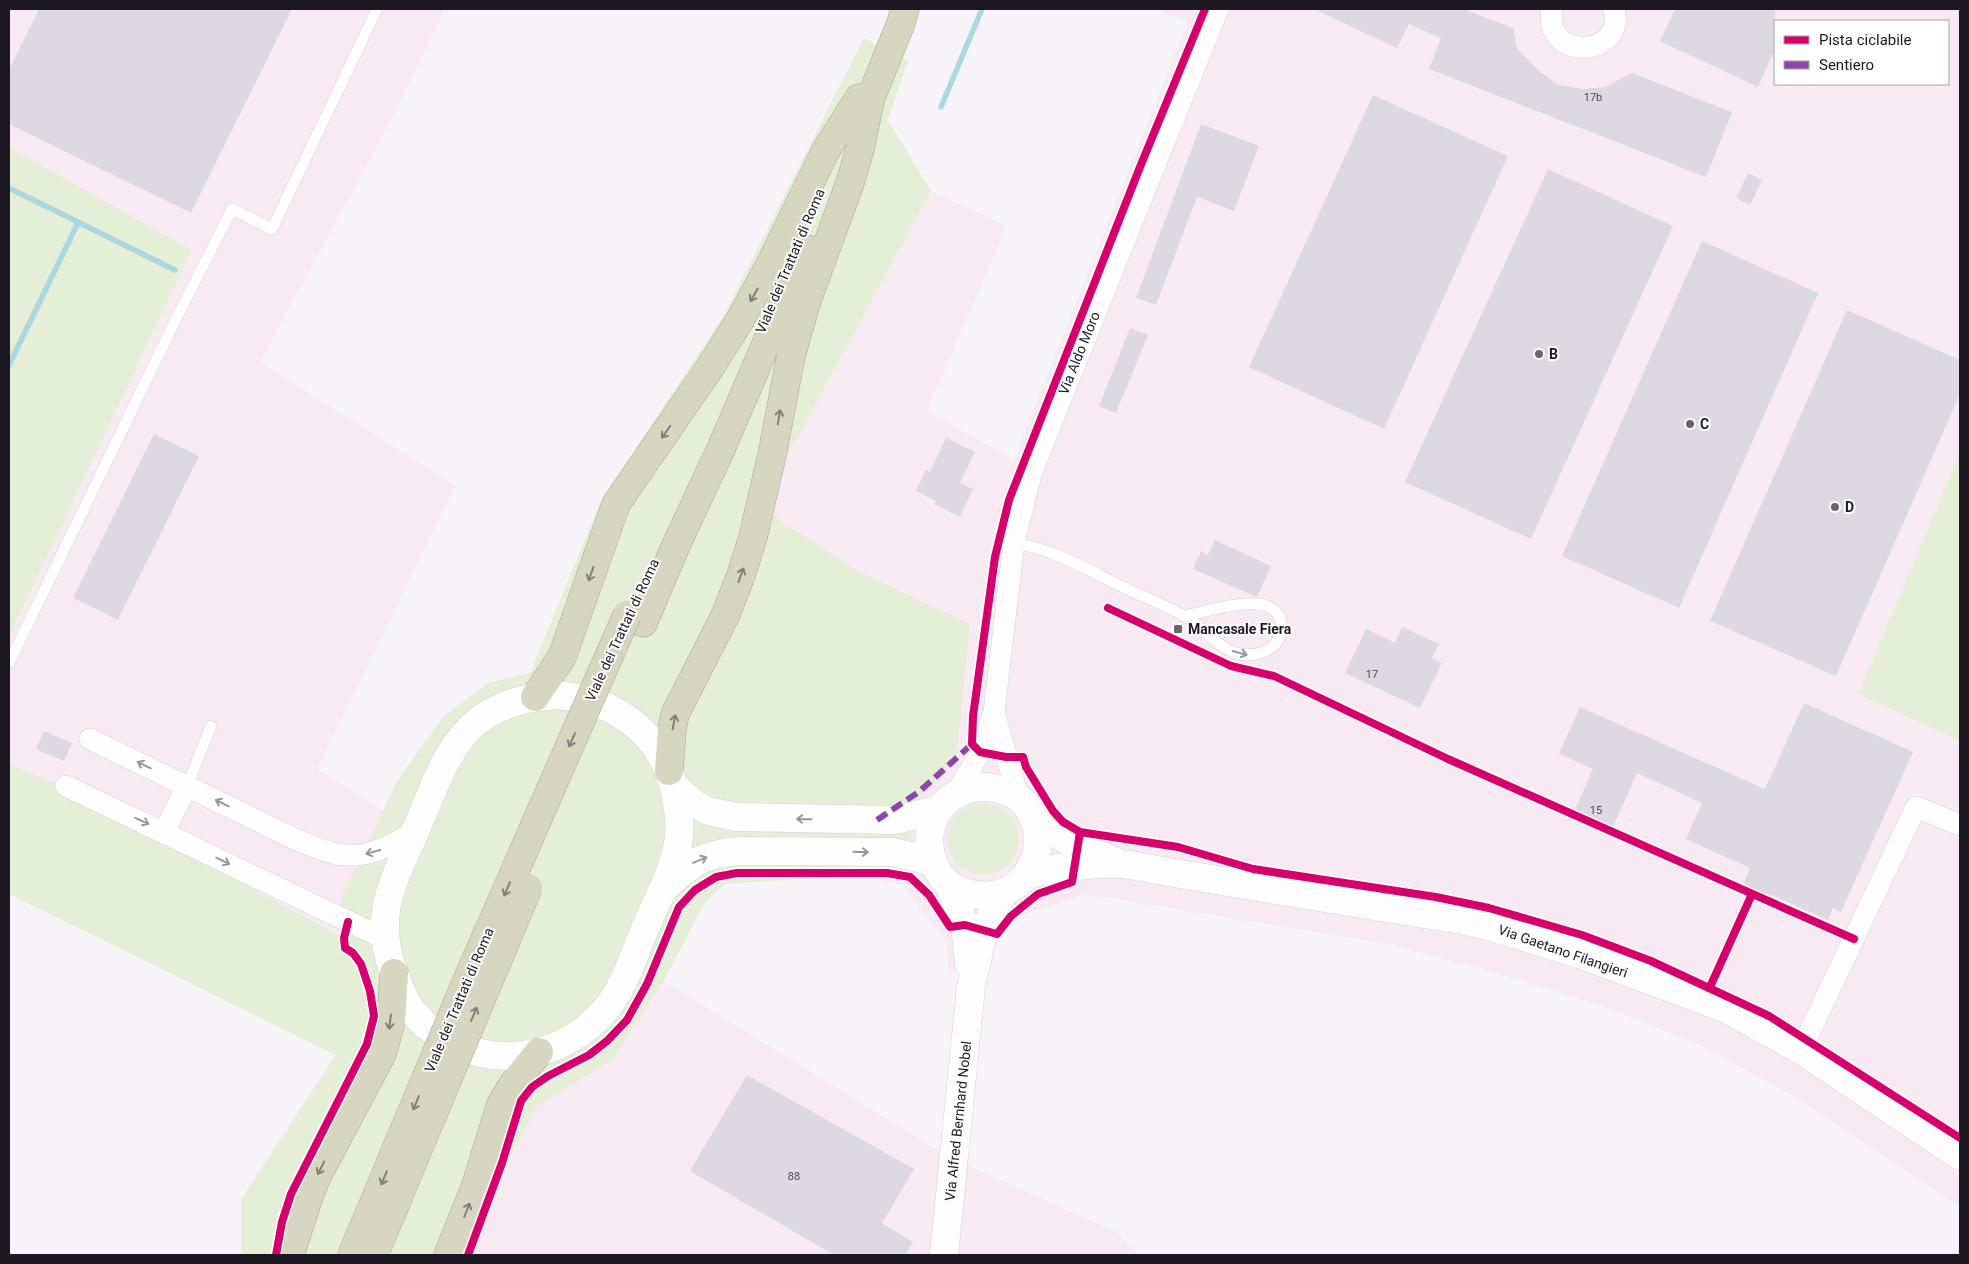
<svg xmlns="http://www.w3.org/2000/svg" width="1969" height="1264" font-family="Roboto,sans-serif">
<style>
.industrial{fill:#f8eaf2;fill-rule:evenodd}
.green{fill:#e5eed7}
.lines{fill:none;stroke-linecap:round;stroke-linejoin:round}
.stream{stroke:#acd7e0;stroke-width:5.5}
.building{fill:#ddd9e1}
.lane-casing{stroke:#d3cfd7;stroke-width:12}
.street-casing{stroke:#d3cfd7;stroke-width:22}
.secondary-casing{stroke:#d3cfd7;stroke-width:29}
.highway-casing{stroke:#a7a590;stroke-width:29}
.lane{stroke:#fefdfe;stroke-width:11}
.street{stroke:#fefdfe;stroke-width:21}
.secondary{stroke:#fefdfe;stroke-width:28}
.highway{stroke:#d7d6c0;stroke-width:28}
.highway-bridge-casing{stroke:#a7a590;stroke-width:29;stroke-linecap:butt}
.highway-bridge{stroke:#d7d6c0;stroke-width:28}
.quiet{stroke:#8e44ad;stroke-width:6;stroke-dasharray:12 6;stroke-linecap:butt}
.cycleway-casing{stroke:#fff;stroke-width:11}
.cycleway{stroke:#d6006c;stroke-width:8}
.oneway{stroke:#838078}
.oneway2{stroke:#98969b}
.poi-dot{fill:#68656d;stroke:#fff;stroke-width:2}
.labels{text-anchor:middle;stroke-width:4;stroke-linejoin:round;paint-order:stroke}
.number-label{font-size:11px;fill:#4c4851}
.street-label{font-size:14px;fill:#1c1821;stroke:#fff}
.poi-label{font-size:14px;font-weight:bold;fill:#1c1821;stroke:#fff;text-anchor:start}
</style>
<rect width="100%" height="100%" fill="#f6f4f9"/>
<path class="industrial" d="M9,9H445L400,104L260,362L456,486L317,769L383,810L341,898L340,937L64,786L9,764V637L192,250L9,147Z
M1153,9H1960V452L1858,694L1960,741V1207L1800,1100L1702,1046L1608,1008L1506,976L1393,945L1086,894L1023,915L949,974L946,941L902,885L857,875L815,848L858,571L760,507L931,191L1007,226L927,411L1014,460L1188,21ZM1775,21H1948V84H1775Z
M664,981L947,1156L1118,1233L1138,1255H457L537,1107L612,1060Z"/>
<path class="green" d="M864,38L908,61L888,120L931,191L760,507L858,571L970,624L956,760L915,803L909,830L911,831V840L864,838L816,849L857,875L725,884L703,905L664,981L612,1060L537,1107L457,1255H241V1199L336,1055L11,895L9,898V764L64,786L340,936L341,898L397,781L444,716L488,683L530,673L600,503L725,313Z
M9,147L192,250L9,637Z
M1960,452V741L1858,694Z
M947 839a36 36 0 1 1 72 0a36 36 0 1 1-72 0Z"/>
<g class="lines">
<path class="stream" d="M941,107L982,9
M9,188L175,270
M9,365L78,223"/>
</g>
<path class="building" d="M39,9H292L191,213L9,124V70Z
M1314,9H1463L1513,28L1517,48L1538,70L1558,85L1583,89L1605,87L1632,73L1732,112L1706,177L1429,69L1441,38L1409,24L1397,48Z
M1675,9H1775V49L1758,87L1660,41Z
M1373,95L1508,156L1384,429L1249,367Z
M1201,124L1259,146L1234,211L1197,197L1156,305L1136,298Z
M1548,169L1673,226L1531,539L1405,482Z
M1748,173L1762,180L1750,205L1736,198Z
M1702,241L1818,293L1679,608L1562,556Z
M1847,310L1960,360V394L1836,676L1710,621Z
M1130,328L1148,335L1116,413L1099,406Z
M154,434L199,456L118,620L73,598Z
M946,438L975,452L960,483L973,489L960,517L934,504L936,501L916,491L926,470L930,472Z
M1215,540L1271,566L1257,597L1193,569L1201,551L1208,555Z
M1402,627L1439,644L1432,658L1442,663L1420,708L1345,673L1366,629L1395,643Z
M1804,703L1913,752L1841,912L1833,908L1828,920L1772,895L1770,900L1742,887L1750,868L1686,839L1702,803L1637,773L1612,829L1574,812L1593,769L1559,754L1580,707L1765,789Z
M44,731L72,743L64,761L36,749Z
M747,1075L914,1169L882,1223L913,1242L905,1255H834L690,1171Z"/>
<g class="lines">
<g class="lane-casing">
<path id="lane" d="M1014,542C1027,546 1041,549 1054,554C1080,564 1104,578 1129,590C1147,598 1167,606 1184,616C1203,626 1217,649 1240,654C1256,657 1278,651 1281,631C1286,584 1208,611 1186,616
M9,663L178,315L232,209L272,229L377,9
M187,786L211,726"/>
</g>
<g class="street-casing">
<path id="street" d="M1552,9C1542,63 1627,57 1614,9
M994,712L1018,796
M90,739L295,839C307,844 319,850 332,853C363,861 391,847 416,830
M66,786L385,939
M956,794L980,752L994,712L1014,542L1032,471L1218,9
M164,832L187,786
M1801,1050L1916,807L1960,825"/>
</g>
<g class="secondary-casing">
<path id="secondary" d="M557,695C618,700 665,736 676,797C679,812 681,828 678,843C673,871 658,898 647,924C636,949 626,982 610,1004C566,1062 485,1074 428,1027C411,1013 402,997 395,976C370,911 396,879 420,820C434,787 446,751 472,726C495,704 527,697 557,695Z
M674,786L693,803L708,811L736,817L896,820L939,809
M1035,821L1077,846L1114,861
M1025,877C1043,851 1043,821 1019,798C1016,795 1010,793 1005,791C981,782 954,789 939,810C919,838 931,881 964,892C981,898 1002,897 1016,885C1019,883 1022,879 1025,877C1034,871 1064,867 1075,866C1090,865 1107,863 1122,864C1134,865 1146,868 1157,870C1185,875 1212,879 1239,884C1313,896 1387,908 1461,920L1488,926L1579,954L1724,1008L1801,1050L1960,1156
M949,884L965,925L969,964
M665,887C693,862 700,855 739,851L892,852L932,861
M944,1255L971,987L984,930L1003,893"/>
</g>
<g class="highway-casing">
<path id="highway" d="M863,117L901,23L905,9
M643,623L677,543L720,451L807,249
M535,697L562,657L616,504L709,369L740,320L770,265L825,152L859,98
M669,771L672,729L675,714L726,614L741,575L753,537L772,455L791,356L807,300L850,183L860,149L870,101
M290,1255L308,1199L316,1178L382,1054L391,1021L394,973
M352,1255L403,1133
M374,1255L422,1140
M448,1255L475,1188L501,1104L514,1083L539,1052"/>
</g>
<use href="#lane" class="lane"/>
<use href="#street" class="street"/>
<use href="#secondary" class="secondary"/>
<use href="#highway" class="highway"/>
<g class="highway-bridge-casing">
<path id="highway-bridge" d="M403,1133L471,971L627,615
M422,1140L528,888"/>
</g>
<use href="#highway-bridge" class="highway-bridge"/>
<path class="quiet" d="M877,820L920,791L972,744"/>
<g class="cycleway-casing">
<path id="cycleway" d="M1205,9L1140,167L1009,500L995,557L973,716L972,744L980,752L1006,757H1023L1026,767L1053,811L1063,822L1080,832L1178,847L1253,869L1436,897L1489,908L1582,935L1651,961L1769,1016L1960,1138
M1108,608L1231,666L1274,676L1448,759L1854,939
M1710,987L1752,894
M276,1255L282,1222L291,1194L367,1044L374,1016L370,991L361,964L353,953L345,948L344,938L348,922
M468,1255L502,1163L521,1101L532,1087L548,1076L589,1055L607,1041L627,1020L647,984L679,907L695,890L716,877L737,873H887L910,877L929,895L950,927L965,925L997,934L1011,916L1038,894L1072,882L1080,832"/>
</g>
<use href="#cycleway" class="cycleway"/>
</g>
<defs><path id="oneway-shaft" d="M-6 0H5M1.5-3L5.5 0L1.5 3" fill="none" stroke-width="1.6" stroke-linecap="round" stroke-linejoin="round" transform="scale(1.25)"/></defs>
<g class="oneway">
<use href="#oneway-shaft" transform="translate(754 295) rotate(119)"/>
<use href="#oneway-shaft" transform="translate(779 417) rotate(-80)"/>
<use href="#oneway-shaft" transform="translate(666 432) rotate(125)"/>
<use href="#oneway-shaft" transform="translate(591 574) rotate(109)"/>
<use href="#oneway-shaft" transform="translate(741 575) rotate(-70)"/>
<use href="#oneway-shaft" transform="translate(674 722) rotate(-79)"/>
<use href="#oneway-shaft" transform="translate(572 740) rotate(114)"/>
<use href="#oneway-shaft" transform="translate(507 889) rotate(113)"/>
<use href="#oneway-shaft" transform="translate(474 1014) rotate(-67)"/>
<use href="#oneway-shaft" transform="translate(390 1022) rotate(97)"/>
<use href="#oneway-shaft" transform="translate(416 1103) rotate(113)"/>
<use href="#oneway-shaft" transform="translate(321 1168) rotate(117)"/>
<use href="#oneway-shaft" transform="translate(384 1178) rotate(112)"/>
<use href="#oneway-shaft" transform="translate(467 1210) rotate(-69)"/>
</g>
<g class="oneway2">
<use href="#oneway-shaft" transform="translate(1240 653) rotate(16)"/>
<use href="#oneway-shaft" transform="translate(144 765) rotate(-154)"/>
<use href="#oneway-shaft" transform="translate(222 803) rotate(-154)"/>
<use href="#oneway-shaft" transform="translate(804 819) rotate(-179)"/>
<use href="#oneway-shaft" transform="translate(142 821) rotate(25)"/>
<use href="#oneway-shaft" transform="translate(373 852) rotate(165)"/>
<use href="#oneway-shaft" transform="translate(861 852) rotate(2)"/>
<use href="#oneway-shaft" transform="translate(700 860) rotate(-23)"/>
<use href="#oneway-shaft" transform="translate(223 861) rotate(26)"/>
</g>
<g class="poi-dot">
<circle cx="1539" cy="354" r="5"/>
<circle cx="1690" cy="424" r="5"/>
<circle cx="1835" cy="507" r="5"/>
<rect x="1173" y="624" width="10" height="10" rx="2.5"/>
</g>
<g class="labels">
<g class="number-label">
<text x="1593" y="101">17b</text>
<text x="1372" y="678">17</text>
<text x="1596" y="814">15</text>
<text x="794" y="1180">88</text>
</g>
<g class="street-label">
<text transform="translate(790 261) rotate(-67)" y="5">Viale dei Trattati di Roma</text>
<text transform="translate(1079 353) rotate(-68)" y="5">Via Aldo Moro</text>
<text transform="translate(622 630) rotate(-65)" y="5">Viale dei Trattati di Roma</text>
<text transform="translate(1563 951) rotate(19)" y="5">Via Gaetano Filangieri</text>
<text transform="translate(459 1000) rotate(-67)" y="5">Viale dei Trattati di Roma</text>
<text transform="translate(958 1121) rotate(-84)" y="5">Via Alfred Bernhard Nobel</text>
</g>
<g class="poi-label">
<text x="1549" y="359">B</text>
<text x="1700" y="429">C</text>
<text x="1845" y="512">D</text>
<text x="1188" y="634">Mancasale Fiera</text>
</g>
</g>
<rect width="1969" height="1264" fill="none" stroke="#1c1821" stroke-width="20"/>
<rect x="1774" y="20" width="175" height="65" fill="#ffffff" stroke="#a4a3a6"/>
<rect x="1784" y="36" width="25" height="8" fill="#d6006c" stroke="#a4a3a6"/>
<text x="1819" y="45" font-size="15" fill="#1c1821">Pista ciclabile</text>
<rect x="1784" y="61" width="25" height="8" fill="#8e44ad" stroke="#a4a3a6"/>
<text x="1819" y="70" font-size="15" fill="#1c1821">Sentiero</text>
</svg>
